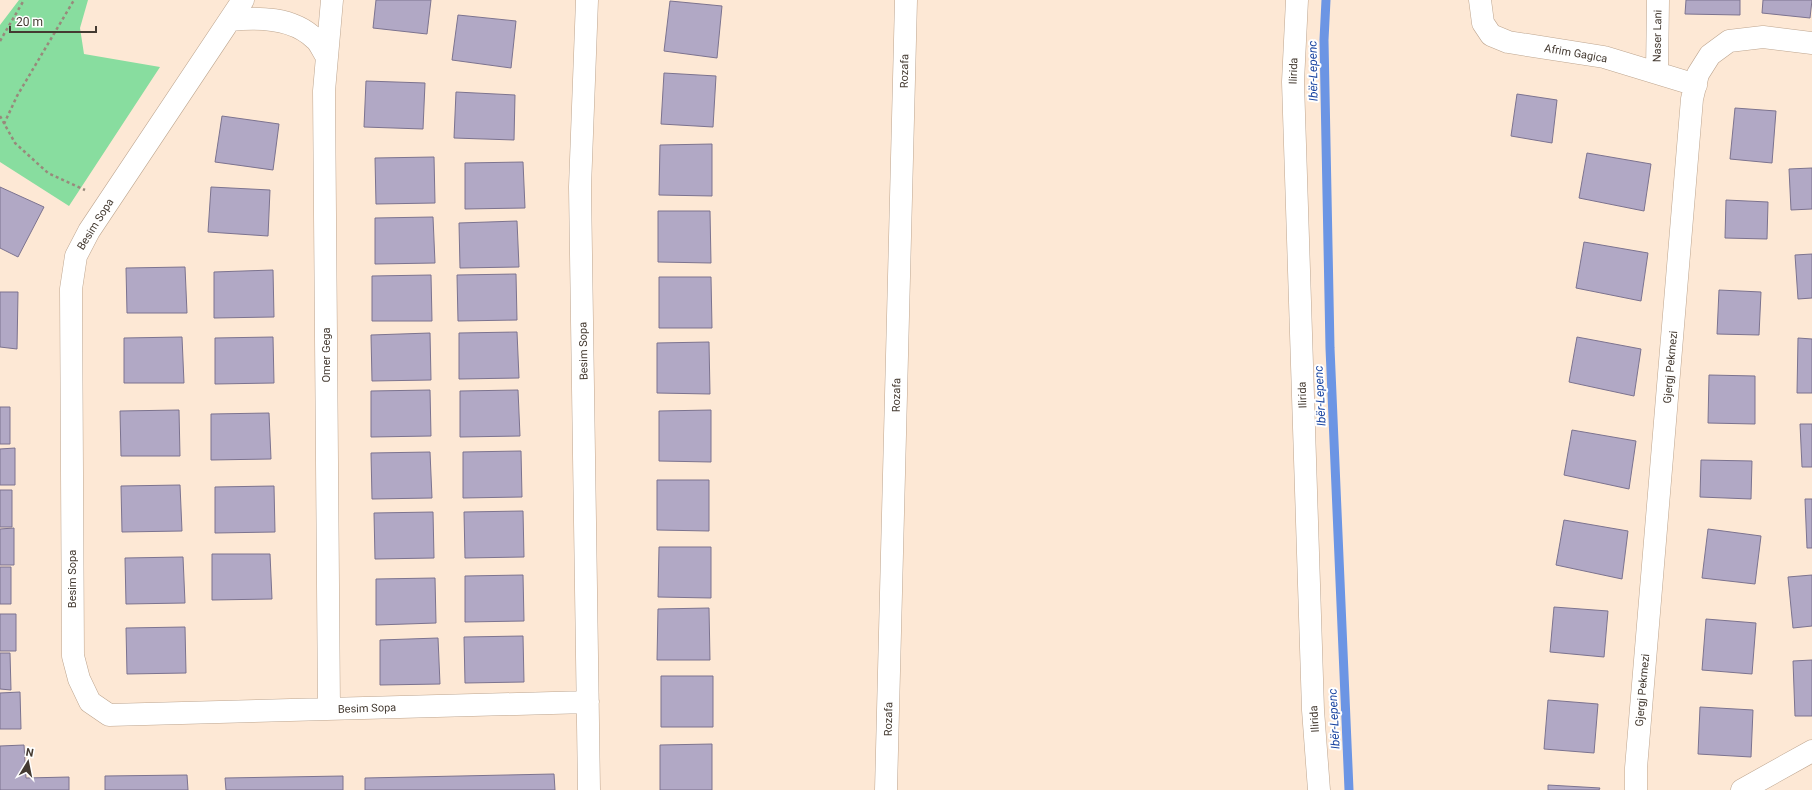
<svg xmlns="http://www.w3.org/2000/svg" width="1812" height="790" font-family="Roboto,sans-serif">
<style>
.green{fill:#88dd9f}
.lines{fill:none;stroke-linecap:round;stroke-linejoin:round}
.stream{stroke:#6c95e4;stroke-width:9}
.building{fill:#b1a8c5;stroke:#7c738f}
.street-casing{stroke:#bda58f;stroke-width:23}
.path{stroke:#98897b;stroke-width:2.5;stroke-dasharray:3 3;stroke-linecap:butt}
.street{stroke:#fff;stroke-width:22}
.labels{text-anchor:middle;stroke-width:4;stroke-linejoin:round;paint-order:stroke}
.street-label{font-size:11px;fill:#443a31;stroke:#fff}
.water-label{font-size:12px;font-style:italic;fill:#1a45a1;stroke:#fff}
</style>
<rect width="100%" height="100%" fill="#fde8d5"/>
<path class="green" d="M19,0H88L80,28L84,54L160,67L69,206L0,162V25Z"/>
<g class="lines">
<path class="stream" d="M1326,0L1324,40L1330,348L1349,790"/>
</g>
<path class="building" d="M376,0H431L427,34L373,28Z
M1686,0H1740V15L1685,14Z
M1763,0H1812L1810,18L1762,13Z
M670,1L722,6L717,58L664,51Z
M458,15L516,21L511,68L452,60Z
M664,73L716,76L713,127L661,124Z
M366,81L425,83L423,129L364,127Z
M456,92L515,95L514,140L454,138Z
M1517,94L1557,100L1552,143L1511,136Z
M1735,108L1776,111L1772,163L1730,159Z
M222,116L279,124L273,170L215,162Z
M712,144V196L659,195L660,145Z
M1587,153L1651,164L1644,211L1579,198Z
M434,157L435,203L376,204L375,158Z
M523,162L525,208L465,209V163Z
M1812,168V209L1791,210L1789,169Z
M0,187L44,207L18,257L0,248Z
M211,187L270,190L268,236L208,232Z
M1726,200L1768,202L1767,239L1725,238Z
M658,211H710L711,263L658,262Z
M433,217L435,263L375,264V218Z
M517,221L519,267L460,268L459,223Z
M1584,242L1648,253L1641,301L1576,288Z
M1812,254V298L1798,299L1795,255Z
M185,267L187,313H127L126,268Z
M273,270L274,317L214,318V272Z
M516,274L517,320L458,321L457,275Z
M431,275L432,321H372V276Z
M659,277H711L712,328H659Z
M1719,290L1761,292L1759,335L1717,334Z
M0,292H18L17,349L0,347Z
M517,332L519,378L459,379V333Z
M430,333L431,380L372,381L371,335Z
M182,337L184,383H124V338Z
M273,337L274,383L215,384V338Z
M1577,337L1641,349L1634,396L1569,382Z
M1798,338L1812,339V393H1797Z
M709,342L710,394L657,393V343Z
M1709,375L1755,376V424L1708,423Z
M430,390L431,436L371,437V391Z
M518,390L520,436L460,437V391Z
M0,407H10V444H0Z
M179,410L180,456H121L120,411Z
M711,410V462L659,461V411Z
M269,413L271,459L211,460V414Z
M1800,424H1812V467H1802Z
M1572,430L1636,441L1629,489L1564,475Z
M15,448V485H0V449Z
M521,451L522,497L463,498V452Z
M430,452L432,498L372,499L371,453Z
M1701,460L1752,461L1751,499L1700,497Z
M657,480H709V531L657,530Z
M180,485L182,531L122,532L121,486Z
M274,486L275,532L215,533V487Z
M0,490H12V527H0Z
M1805,499H1812V548H1807Z
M523,511L524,557L465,558L464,512Z
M433,512L434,558L375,559L374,513Z
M1564,520L1628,531L1622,579L1556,565Z
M14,528V565H0V529Z
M1708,529L1761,536L1755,584L1702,578Z
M659,547H711V598L658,597Z
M212,554H270L272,599L212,600Z
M183,557L185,603L126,604L125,558Z
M0,567H11V604H0Z
M523,575L524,621L465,622V576Z
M1812,575V626L1793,628L1788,577Z
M435,578L436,623L376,625V579Z
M1554,607L1608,611L1604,657L1550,652Z
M709,608L710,660H657L658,609Z
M0,614H16V651H0Z
M1706,619L1756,623L1752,674L1702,670Z
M185,627L186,673L127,674L126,628Z
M523,636L524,682L465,683L464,637Z
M438,638L440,684L380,685V640Z
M0,653H10L11,690L0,689Z
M1812,660V716H1795L1793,661Z
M661,676H713V727H661Z
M20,692L21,729H0V693Z
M1548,700L1598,704L1594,753L1544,749Z
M1700,707L1753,710L1751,757L1698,754Z
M712,744V790H660V745Z
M24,745L26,778L69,777V790H0V746Z
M554,774L555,790H365V778Z
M187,775L188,790H105V776Z
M343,776V790H226L225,778Z
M1548,785L1600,788L1599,790H1548Z"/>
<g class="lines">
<g class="street-casing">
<path id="street" d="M243,0L89,231L76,256L71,289L73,656L79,679L90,702L109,715L588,702
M587,0L580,187L589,790
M1297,0L1293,82L1313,710L1319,790
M1480,0L1483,23L1491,35L1508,42L1604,57L1696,85
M230,20C258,17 293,17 315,39C320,43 323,52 327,57
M1657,73L1658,0
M329,709L324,91L332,0
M886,790L906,0
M1636,790V768L1692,99L1698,74L1710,55L1729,41L1763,37L1812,43
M1742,790L1812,751"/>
</g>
<path class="path" d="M0,41L24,0
M0,116L15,143L48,173L85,190
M4,124L17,96L74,0"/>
<use href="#street" class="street"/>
</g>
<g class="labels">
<g class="street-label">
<text transform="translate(1657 36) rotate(-89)" y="4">Naser Lani</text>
<text transform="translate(1576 53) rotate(10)" y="4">Afrim Gagica</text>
<text transform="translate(904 71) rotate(-89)" y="4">Rozafa</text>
<text transform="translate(1293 71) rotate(-88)" y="4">Ilirida</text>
<text transform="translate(95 224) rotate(-58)" y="4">Besim Sopa</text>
<text transform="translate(583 351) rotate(-91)" y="4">Besim Sopa</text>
<text transform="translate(326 355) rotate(-90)" y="4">Omer Gega</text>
<text transform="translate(1670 367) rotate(-85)" y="4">Gjergj Pekmezi</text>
<text transform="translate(896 395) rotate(-89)" y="4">Rozafa</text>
<text transform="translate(1302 395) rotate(-92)" y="4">Ilirida</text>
<text transform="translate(72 579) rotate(-90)" y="4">Besim Sopa</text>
<text transform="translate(1642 690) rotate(-85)" y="4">Gjergj Pekmezi</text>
<text transform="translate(367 708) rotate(-2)" y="4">Besim Sopa</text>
<text transform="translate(888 719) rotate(-89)" y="4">Rozafa</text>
<text transform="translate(1314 719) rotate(-94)" y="4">Ilirida</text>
</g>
<g class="water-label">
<text transform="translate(1313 71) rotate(-91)" y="4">Ibër-Lepenc</text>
<text transform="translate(1320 396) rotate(-93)" y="4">Ibër-Lepenc</text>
<text transform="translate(1334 719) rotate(-93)" y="4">Ibër-Lepenc</text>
</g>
</g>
<g transform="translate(28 762) rotate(10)" stroke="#ffffff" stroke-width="3" paint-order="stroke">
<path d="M0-3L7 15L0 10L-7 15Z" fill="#443a31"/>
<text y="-6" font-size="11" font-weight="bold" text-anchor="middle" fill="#443a31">N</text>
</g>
<path d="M10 26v6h86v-6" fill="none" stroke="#443a31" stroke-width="2"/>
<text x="16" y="26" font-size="12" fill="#443a31" stroke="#ffffff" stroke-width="3" paint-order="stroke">20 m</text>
</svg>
